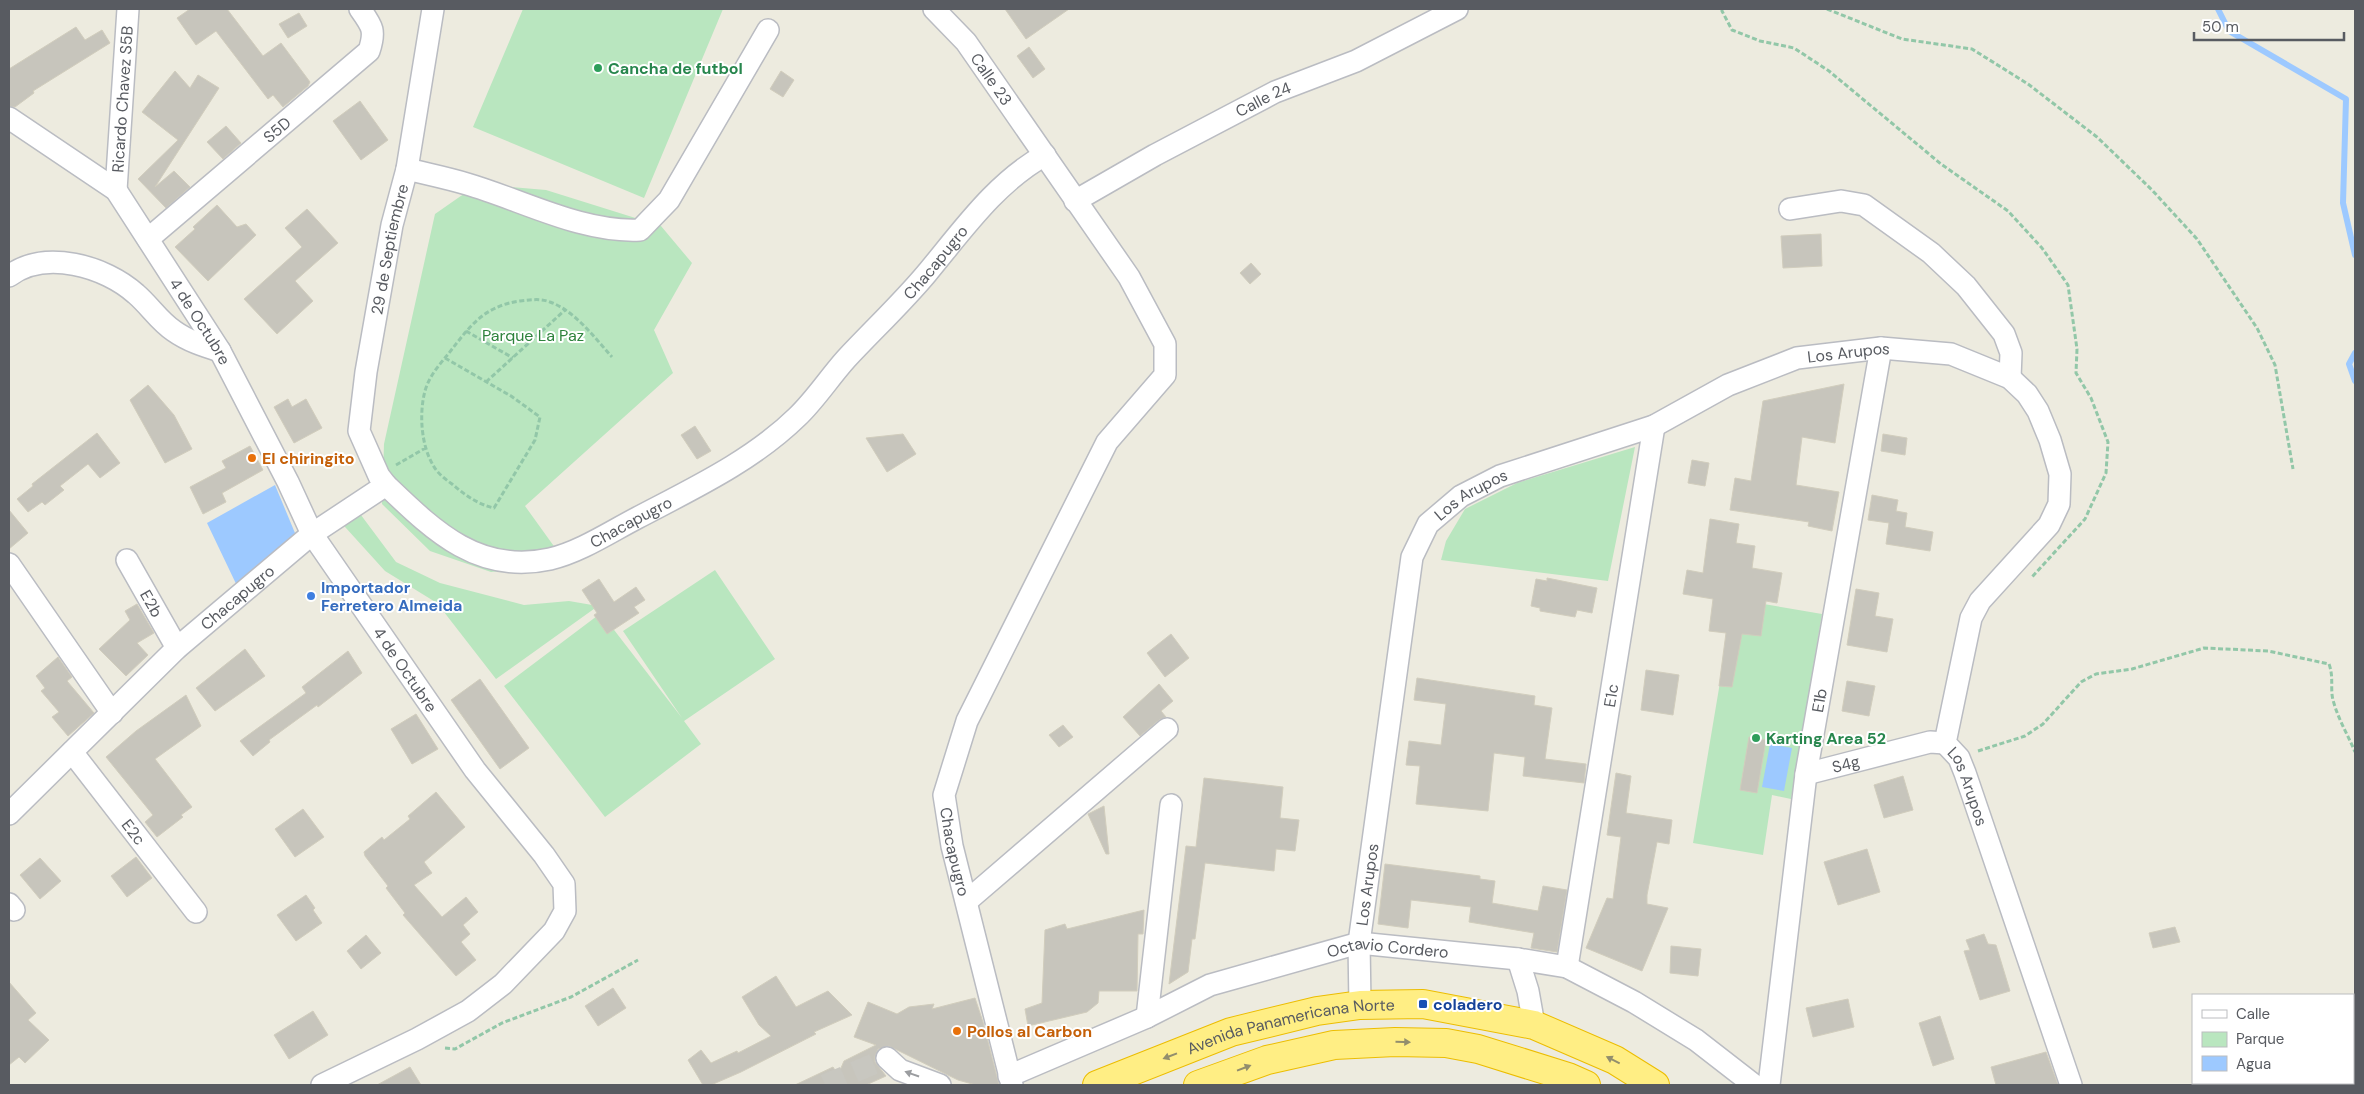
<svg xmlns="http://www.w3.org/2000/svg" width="2364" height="1094" font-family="'DM Sans',sans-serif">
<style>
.green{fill:#b9e6bf}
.water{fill:#9dc9ff}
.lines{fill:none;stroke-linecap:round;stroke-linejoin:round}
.stream{stroke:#9dc9ff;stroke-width:6}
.building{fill:#c7c5bc;stroke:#d1cdbd}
.minor-tunnel{stroke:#c8c7c0;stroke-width:21;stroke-dasharray:21 11;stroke-linecap:butt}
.minor-casing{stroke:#babcc2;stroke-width:24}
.highway-casing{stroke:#ecbd00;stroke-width:30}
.path{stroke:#92c7a8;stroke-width:3;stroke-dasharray:5 2.5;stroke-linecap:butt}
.minor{stroke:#fff;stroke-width:21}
.highway{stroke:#ffee84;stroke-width:28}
.oneway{fill:#928e6d}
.oneway2{fill:#9b9da0}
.leisure-dot{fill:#2e9e5b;stroke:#fff;stroke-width:2}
.food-dot{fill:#e8710a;stroke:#fff;stroke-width:2}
.shop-dot{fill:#3f7fe0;stroke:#fff;stroke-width:2}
.transit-dot{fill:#1a4fb4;stroke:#fff;stroke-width:2}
.labels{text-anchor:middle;stroke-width:4;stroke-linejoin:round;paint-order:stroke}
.leisure-label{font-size:16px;font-weight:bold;fill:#27864d;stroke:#fff;text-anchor:start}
.street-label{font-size:16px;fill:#585b61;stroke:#fff}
.park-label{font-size:16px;fill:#2e823c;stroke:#fff}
.food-label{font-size:16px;font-weight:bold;fill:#c56008;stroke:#fff;text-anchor:start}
.shop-label{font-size:16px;font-weight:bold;fill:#366cbe;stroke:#fff;text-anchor:start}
.transit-label{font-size:16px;font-weight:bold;fill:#164399;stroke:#fff;text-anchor:start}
</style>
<rect width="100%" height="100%" fill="#edebdf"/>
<path class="green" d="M523,9H723L644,198L473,127Z
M478,184L546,190L661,226L692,263L654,330L673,373L525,506L566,563L491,572L430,551L382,504L384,444L435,214Z
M1635,447L1608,581L1441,560L1446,541L1465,509L1517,483Z
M355,507L396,562L440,583L524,605L569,601L598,606L496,679L437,603L385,571L336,517Z
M715,570L775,659L684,721L701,744L605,817L504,686L601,613L682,718L623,631Z
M1734,599L1822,614L1791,799L1772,795L1763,855L1693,843Z"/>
<path class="water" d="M275,485L295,533L291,547L239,590L207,523Z
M1770,744L1792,748L1784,791L1762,787Z"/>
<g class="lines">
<path class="stream" d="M2218,9L2229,31L2346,99L2343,203L2355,255
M2355,353L2349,364L2355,381"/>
</g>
<path class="building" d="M190,9H227L263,56L281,43L310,82L308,86L283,107L273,95L268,99L216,31L196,45L177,18Z
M1005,9H1069L1026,39Z
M299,13L307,26L288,38L279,24Z
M76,27L85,40L102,30L110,43L33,91L34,93L15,107L9,106V69Z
M1029,47L1045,69L1033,78L1017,56Z
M175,71L190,88L198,75L219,88L155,187L174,171L190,187L166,208L138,179L178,140L142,112Z
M781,71L794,80L783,97L770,89Z
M360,101L388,140L361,160L333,121Z
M226,126L241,143L223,159L207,142Z
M217,205L237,227L246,224L256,235L208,281L175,247L195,229L193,227Z
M307,209L338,243L295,281L313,301L277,334L244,299L302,247L285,228Z
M1821,234L1822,266L1783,268L1781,236Z
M1251,263L1261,274L1250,284L1240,273Z
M1844,384L1835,443L1802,437L1796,485L1839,492L1832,531L1808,526L1809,522L1730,510L1735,478L1751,481L1763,401Z
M148,385L174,415L192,449L165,463L130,400Z
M288,399L292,407L306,399L322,428L294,443L274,407Z
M695,426L711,451L697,459L681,435Z
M97,433L120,463L100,478L88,464L60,486L64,490L45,505L42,502L28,512L17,499L33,486L32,484Z
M903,434L916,454L887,472L866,438Z
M1883,434L1907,438L1905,455L1881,451Z
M250,446L263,470L222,493L226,502L203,514L190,487L226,468L222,461Z
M1692,460L1709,463L1705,486L1688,483Z
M1872,495L1898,500L1896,511L1907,513L1905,527L1933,532L1930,551L1886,544L1889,523L1868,520Z
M9,510L28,533L9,549Z
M1710,519L1739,524L1736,543L1755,546L1752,568L1782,573L1777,603L1766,601L1761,636L1742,634L1732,687L1719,686L1726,633L1709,631L1713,599L1683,594L1687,570L1703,573Z
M1547,578L1597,588L1592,613L1577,610L1575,617L1540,611V608L1531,606L1536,579L1547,581Z
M599,579L614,602L636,587L645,600L634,607L639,613L607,634L594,615L597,613L582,590Z
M1856,589L1879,593L1875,616L1893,619L1887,652L1847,645Z
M137,604L154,633L137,643L148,655L126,676L99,649L130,620L125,611Z
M1171,634L1189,658L1165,677L1147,653Z
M245,649L265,676L215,711L196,688Z
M348,651L362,673L318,707L317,705L269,740L270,742L253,756L240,741L306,693L302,687Z
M58,657L72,677L67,681L94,713L68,736L52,717L59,712L41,691L45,688L36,676Z
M1646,670L1679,675L1673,715L1641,710Z
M1417,678L1535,696L1534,705L1552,708L1545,759L1586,764L1584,783L1523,776L1525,757L1494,753L1488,811L1416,804L1420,766L1406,765L1409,741L1441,745L1446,704L1414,700Z
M480,679L529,748L500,769L451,700Z
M1847,681L1875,686L1869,716L1842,711Z
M1159,684L1173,701L1161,711L1166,717L1159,720L1140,736L1123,717Z
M186,695L201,726L155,759L192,807L181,815L183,817L157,837L145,822L153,815L106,757L136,731Z
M416,714L438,749L412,764L391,729Z
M1063,725L1073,737L1059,747L1049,735Z
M1749,737L1766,740L1757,793L1740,790Z
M1616,773L1631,776L1626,813L1672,820L1669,844L1657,842L1647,895V904L1668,908L1642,971L1586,948L1607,898L1613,899L1621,837L1607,835Z
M1903,776L1913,810L1884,818L1874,785Z
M1204,778L1283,787L1280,818L1299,820L1295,851L1276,849L1274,871L1205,863L1195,939H1192L1188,972L1169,984L1186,846L1196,847Z
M436,792L465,827L424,862L432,873L414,885L442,917L466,897L478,912L463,925L470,934L461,942L476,960L456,976L403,915L405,913L386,888L388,886L365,856L364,852L382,837L384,840L410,819L408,816Z
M1104,806L1109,854H1106L1088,814Z
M303,809L324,837L295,857L275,829Z
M1867,849L1880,892L1838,905L1824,862Z
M136,857L152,878L127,897L111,876Z
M40,858L61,881L40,899L20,875Z
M1385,864L1480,876V879L1495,881L1492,903L1538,911L1543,886L1567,890L1557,952L1531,948L1534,933L1469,922L1471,907L1411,900L1408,928L1378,924Z
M306,895L315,908L313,910L322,923L296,941L277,915Z
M1144,910L1143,934H1138L1137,991H1099L1098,1003L1087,1012L1028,1026L1025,1009L1042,1003L1045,930L1065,924L1067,929Z
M2175,927L2180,942L2153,948L2149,933Z
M1984,934L1988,944L1996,945L2010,991L1980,1000L1964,951L1970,950L1966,940Z
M366,935L381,953L361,969L347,951Z
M1671,946L1701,949L1698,976L1670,973Z
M776,976L796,1007L828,991L852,1015L814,1032L816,1034L741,1072L711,1085H703L688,1060L701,1050L711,1063L737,1051L738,1053L771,1036L759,1025L742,997Z
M9,982L36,1013L28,1020L49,1040L25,1063L19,1057L9,1065Z
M613,988L626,1008L598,1026L585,1006Z
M975,998L983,1022L999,1085H976L958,1080L889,1046L878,1049L875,1056V1062L886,1076L866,1085H795L833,1067L838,1075L844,1061L876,1045L854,1037L868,1002L897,1014L909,1007L934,1004L932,1009Z
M1848,999L1854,1027L1813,1037L1806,1008Z
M313,1011L328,1035L289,1059L274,1035Z
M1940,1016L1954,1059L1933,1066L1919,1023Z
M2046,1052L2058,1085H1996L1991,1067Z
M410,1067L421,1085H377Z"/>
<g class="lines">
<path class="minor-tunnel" d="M825,1085L887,1058"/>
<g class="minor-casing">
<g id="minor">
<path id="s1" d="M934,9L966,42L1129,277L1165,344V375L1107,442L967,721L944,795L952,846L1012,1085"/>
<path id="s2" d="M9,118L116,190L220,351L288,482L312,534L475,770L544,855L564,884L565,911L554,931L503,984L468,1011L417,1039L322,1085"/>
<path d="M407,169C427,174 447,178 467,184C522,200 582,233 640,230L669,200L768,30"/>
<path id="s3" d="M116,190L128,9"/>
<path id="s4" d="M1075,201L1155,155L1275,92L1356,61L1457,9"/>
<path d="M1790,209L1841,201L1864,205L1931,253L1966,286L2004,334L2011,353L2010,378"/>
<path id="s5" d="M148,239L369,51C376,30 372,26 360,9"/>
<path d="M9,276C45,249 105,266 136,294C150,306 159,321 174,331C188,341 204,346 220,351"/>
<path id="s6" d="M386,485L379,476L359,431L366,372L392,225L407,169L433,9"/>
<path id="s7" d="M127,560L177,648"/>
<path d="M9,564L112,713"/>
<path id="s8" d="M72,752L196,912"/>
<path id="s9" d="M1806,774L1930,742L1945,743"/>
<path id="s10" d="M9,814L177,648L312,534L386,485C433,530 478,575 550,559C580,552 610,532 637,518C692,489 752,461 797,417C815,400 829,378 846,359C873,330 902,303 927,273C962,231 996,182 1045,155"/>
<path d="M967,901L1167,729"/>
<path d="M9,904L14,910"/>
<path d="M1518,959L1528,991L1534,1025"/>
<path id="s11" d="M1567,967L1654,426"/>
<path id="s12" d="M1360,1005L1359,943L1412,557L1428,524L1461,496L1500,476L1654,426L1728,385L1797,358L1881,348L1951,354L2010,378L2027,394L2038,411L2050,440L2060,474L2059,504L2049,525L1980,601L1971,618L1945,743L1959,758L1965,773L2071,1085"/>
<path d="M1147,1017L1171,805"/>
<path d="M887,1058L900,1070L940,1085"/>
<path id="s13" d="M1009,1076L1147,1017L1210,985L1359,943L1518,959L1567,967L1634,1002L1696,1040L1754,1085"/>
<path id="s14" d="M1769,1085L1806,774L1881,348"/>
</g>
</g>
<g class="highway-casing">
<g id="highway">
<path id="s15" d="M1097,1085L1231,1032L1317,1011L1360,1005L1423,1004L1534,1025L1615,1060L1655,1085"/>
<path d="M1198,1085L1267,1060L1334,1045L1395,1042L1446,1043L1478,1049L1568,1077L1586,1085"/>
</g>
</g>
<path class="path" d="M1722,9V11L1732,30L1760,41L1794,48L1829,71L1941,164L2008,211L2042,248L2068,285L2077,349L2076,373L2091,398L2108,442L2106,473L2085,519L2032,577
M1827,9L1902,39L1972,49L2028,84L2097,137L2152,190L2197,239L2257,328L2275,365L2293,469
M466,331L513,358
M445,358L511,396L540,417L535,440L494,508C477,504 465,495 452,484C445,479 437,473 433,465C421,445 419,413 425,391C429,376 440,364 449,353C470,326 484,306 520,301C530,300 540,298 550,302C575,311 594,337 612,357
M486,382L565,310
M396,465L427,447
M1978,751L2025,736L2043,724L2081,682L2096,674L2132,669L2204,648L2268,651L2329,664C2334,678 2330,688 2333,700C2338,719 2348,735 2355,752
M445,1048L455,1049L502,1023L571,997L638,960"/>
<use href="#minor" class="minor"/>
<use href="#highway" class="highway"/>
</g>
<defs><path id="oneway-solid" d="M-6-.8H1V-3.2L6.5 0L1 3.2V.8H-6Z" transform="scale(1.25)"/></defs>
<g class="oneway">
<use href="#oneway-solid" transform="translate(1403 1042) rotate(1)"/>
<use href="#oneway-solid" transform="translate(1170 1056) rotate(159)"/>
<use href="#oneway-solid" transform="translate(1613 1060) rotate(-153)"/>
<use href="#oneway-solid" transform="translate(1244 1068) rotate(-21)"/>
</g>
<use class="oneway2" href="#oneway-solid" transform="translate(912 1074) rotate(-161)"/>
<g class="leisure-dot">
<circle cx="598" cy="68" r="5"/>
<circle cx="1756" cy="738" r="5"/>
</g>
<g class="food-dot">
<circle cx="252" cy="458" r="5"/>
<circle cx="957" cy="1031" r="5"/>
</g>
<circle class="shop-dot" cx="311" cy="596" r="5"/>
<rect class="transit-dot" x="1418" y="999" width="10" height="10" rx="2.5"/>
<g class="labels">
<g class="leisure-label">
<text x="608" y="74">Cancha de futbol</text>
<text x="1766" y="744">Karting Area 52</text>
</g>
<g class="street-label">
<text dy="6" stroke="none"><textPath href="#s1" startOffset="91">Calle 23</textPath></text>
<text dy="6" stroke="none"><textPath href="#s3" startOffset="91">Ricardo Chavez S5B</textPath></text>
<text dy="6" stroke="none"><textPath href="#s4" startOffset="214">Calle 24</textPath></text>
<text dy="6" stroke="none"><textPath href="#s5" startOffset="169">S5D</textPath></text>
<text dy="6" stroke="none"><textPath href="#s6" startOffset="245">29 de Septiembre</textPath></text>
<text dy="6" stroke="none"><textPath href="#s10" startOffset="1185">Chacapugro</textPath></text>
<text dy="6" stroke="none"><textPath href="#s2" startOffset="285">4 de Octubre</textPath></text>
<text dy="6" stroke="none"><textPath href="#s12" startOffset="948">Los Arupos</textPath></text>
<text dy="6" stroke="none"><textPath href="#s12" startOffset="541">Los Arupos</textPath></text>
<text dy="6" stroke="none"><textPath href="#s10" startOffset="780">Chacapugro</textPath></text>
<text dy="6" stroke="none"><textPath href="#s10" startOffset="315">Chacapugro</textPath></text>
<text dy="6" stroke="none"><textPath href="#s7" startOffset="50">E2b</textPath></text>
<text dy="6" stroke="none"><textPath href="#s2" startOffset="690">4 de Octubre</textPath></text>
<text dy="6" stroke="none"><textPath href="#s11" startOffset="275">E1c</textPath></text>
<text dy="6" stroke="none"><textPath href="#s14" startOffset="388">E1b</textPath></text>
<text dy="6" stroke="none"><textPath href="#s9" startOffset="41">S4g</textPath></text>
<text dy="6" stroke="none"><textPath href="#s12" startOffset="1578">Los Arupos</textPath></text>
<text dy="6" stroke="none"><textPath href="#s8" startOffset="101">E2c</textPath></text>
<text dy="6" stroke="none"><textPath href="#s1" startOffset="975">Chacapugro</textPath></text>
<text dy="6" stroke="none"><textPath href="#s12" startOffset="121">Los Arupos</textPath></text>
<text dy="6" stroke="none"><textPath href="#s13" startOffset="404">Octavio Cordero</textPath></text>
<text dy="6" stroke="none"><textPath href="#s15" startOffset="204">Avenida Panamericana Norte</textPath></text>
</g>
<g class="park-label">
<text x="533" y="341">Parque La Paz</text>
</g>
<g class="food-label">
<text x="262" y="464">El chiringito</text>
<text x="967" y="1037">Pollos al Carbon</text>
</g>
<g class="shop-label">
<text x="321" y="593">Importador<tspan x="321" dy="18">Ferretero Almeida</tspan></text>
</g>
<g class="transit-label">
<text x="1433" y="1010">coladero</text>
</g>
</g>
<rect width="2364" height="1094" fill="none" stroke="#585b61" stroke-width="20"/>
<rect x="2192" y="994" width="162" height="90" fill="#ffffff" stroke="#bcbdc0"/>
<rect x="2202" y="1010" width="25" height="8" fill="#ffffff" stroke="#bcbdc0"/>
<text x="2236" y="1019" font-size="15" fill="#585b61">Calle</text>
<rect x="2202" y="1032" width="25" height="15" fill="#b9e6bf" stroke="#bcbdc0"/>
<text x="2236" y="1044" font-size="15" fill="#585b61">Parque</text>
<rect x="2202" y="1056" width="25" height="15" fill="#9dc9ff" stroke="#bcbdc0"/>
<text x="2236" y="1069" font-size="15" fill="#585b61">Agua</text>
<path d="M2194 32v8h150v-8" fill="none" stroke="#585b61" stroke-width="2.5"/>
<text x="2202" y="32" font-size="15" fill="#585b61" stroke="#ffffff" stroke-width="4" paint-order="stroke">50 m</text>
</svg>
